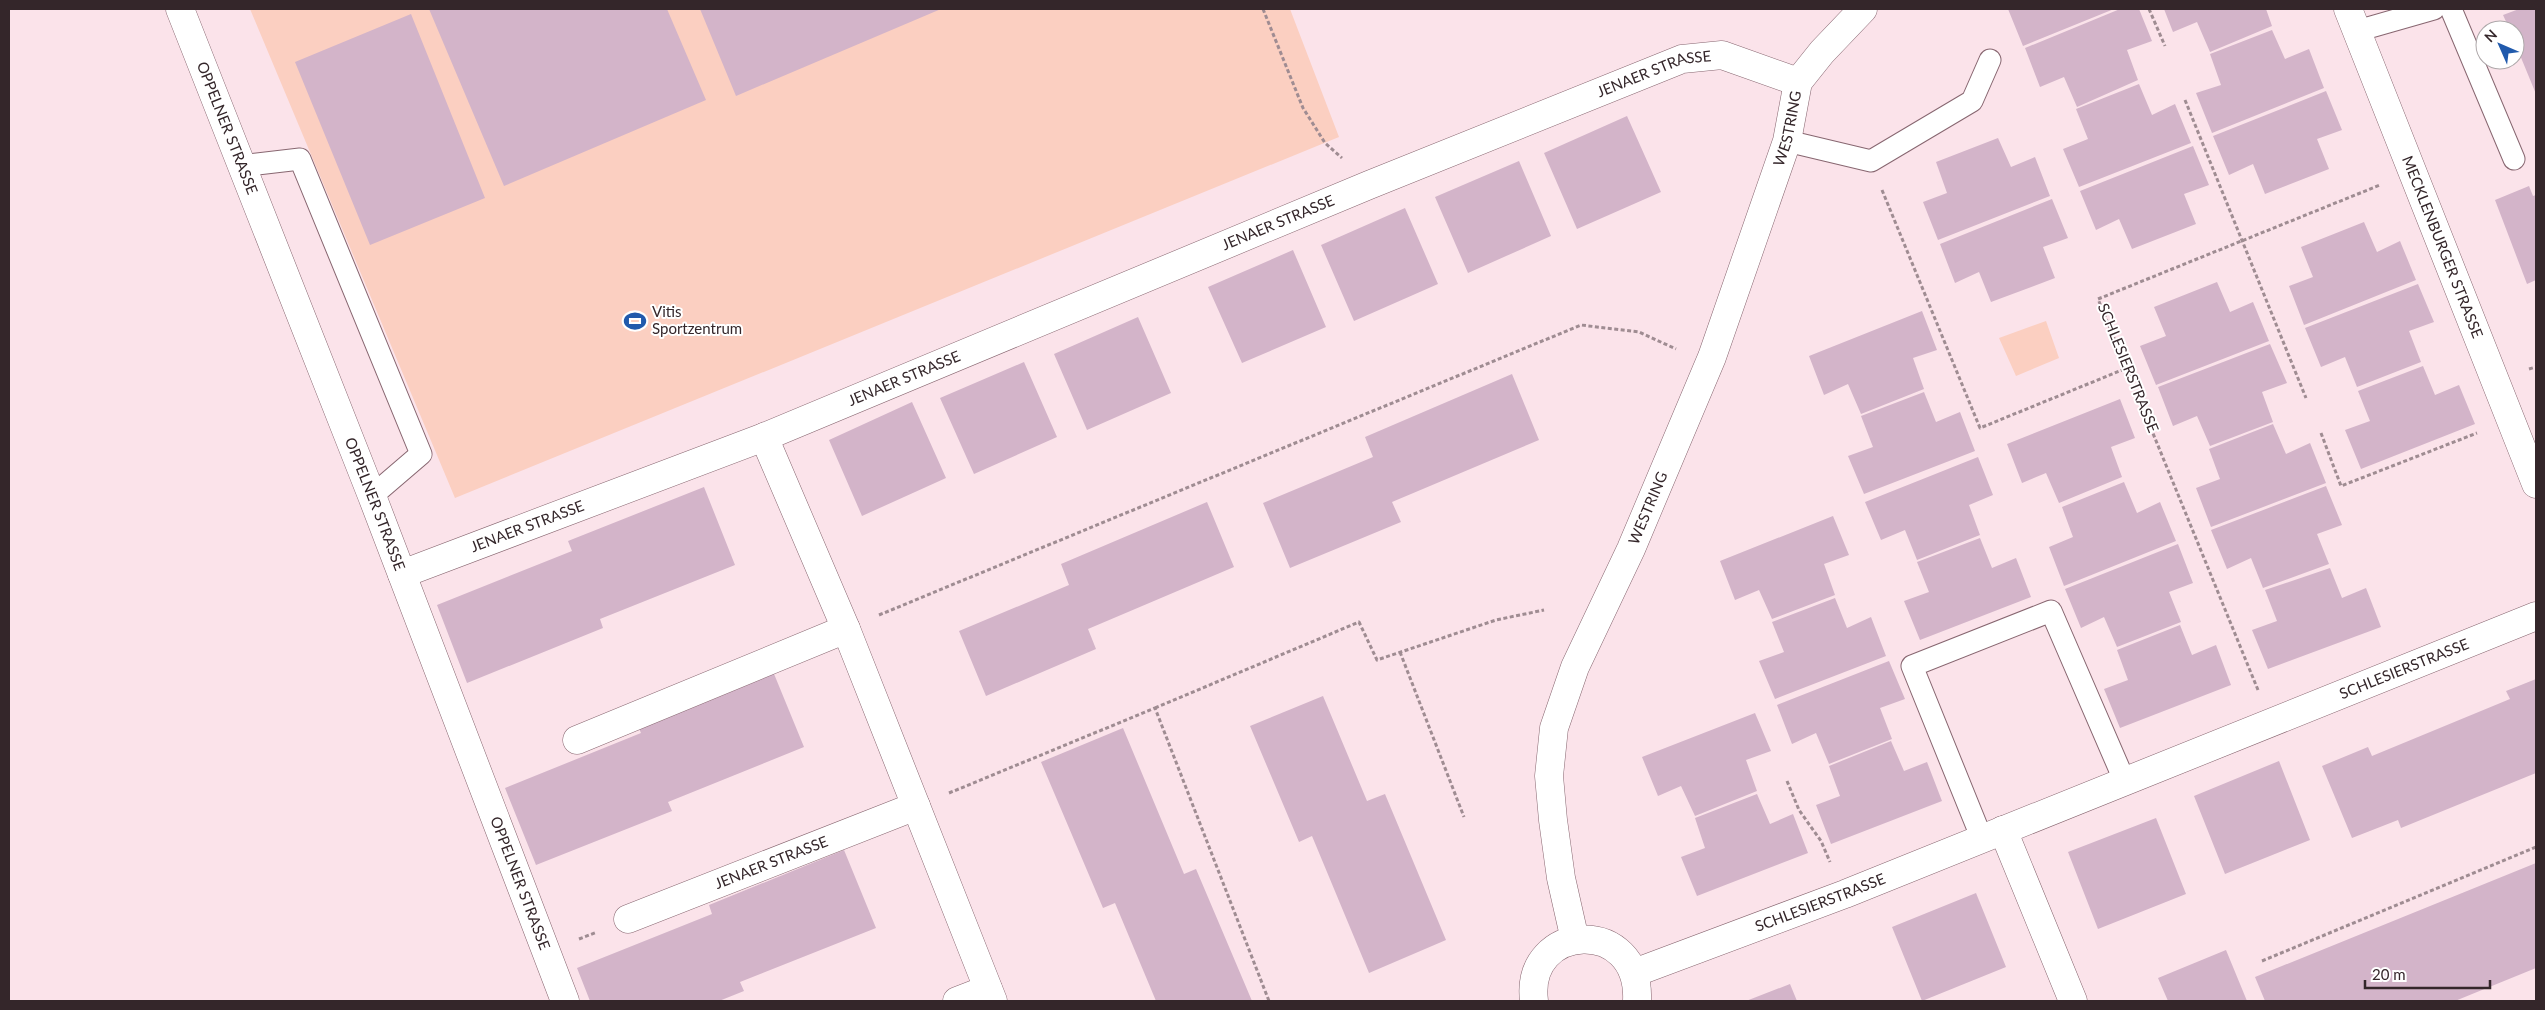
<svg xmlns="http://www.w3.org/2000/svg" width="2545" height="1010" font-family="Lato,sans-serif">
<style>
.green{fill:#fbcfc1}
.building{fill:#d3b4c9}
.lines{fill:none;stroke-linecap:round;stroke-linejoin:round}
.service-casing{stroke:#876670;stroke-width:23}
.minor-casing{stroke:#876670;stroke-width:29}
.path{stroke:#9f8c92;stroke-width:3;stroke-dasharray:4 2.5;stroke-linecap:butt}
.service{stroke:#fff;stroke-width:21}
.minor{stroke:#fff;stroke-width:28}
.labels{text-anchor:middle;stroke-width:4;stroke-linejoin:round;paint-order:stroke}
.street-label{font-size:15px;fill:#34262a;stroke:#fff}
.poi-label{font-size:15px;fill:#34262a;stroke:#fff;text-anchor:start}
</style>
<rect width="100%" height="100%" fill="#fbe3ea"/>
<path class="green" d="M250,9H1290L1339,137L455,498Z
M2046,321L2059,358L2016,376L1999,338Z"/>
<path class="building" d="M429,9H667L706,100L504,186Z
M700,9H941L736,96Z
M2008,9H2114L2023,46Z
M2120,9H2139L2152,41L2127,50L2138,80L2077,107L2064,77L2040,87L2025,48Z
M2164,9H2266L2272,26L2210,52L2197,22L2173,32Z
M2519,9H2536V94L2515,43V30H2510L2503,15Z
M411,14L485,198L370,245L295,62Z
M2272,30L2285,59L2309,49L2324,88L2212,133L2196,93L2221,85L2210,54Z
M2139,84L2152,115L2175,104L2191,143L2079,187L2063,149L2088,139L2076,109Z
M2326,91L2342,130L2317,139L2329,169L2265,194L2253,164L2229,175L2213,136Z
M1627,116L1661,192L1577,229L1544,153Z
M1998,138L2011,167L2035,157L2050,196L1938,240L1923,202L1947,193L1936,162Z
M2193,146L2209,185L2184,194L2196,224L2132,249L2119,219L2096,230L2080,191Z
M1519,161L1551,236L1468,273L1435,197Z
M2529,186L2533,196L2536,195V280L2527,284L2495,200Z
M2052,199L2068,238L2043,247L2055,278L1991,302L1979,272L1955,283L1940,244Z
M1405,208L1438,284L1354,321L1321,245Z
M2364,222L2377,252L2400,241L2416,280L2304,325L2289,286L2313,277L2301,247Z
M1293,250L1326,327L1242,363L1208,287Z
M2217,282L2230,312L2253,302L2269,341L2156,385L2140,346L2166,336L2154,307Z
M2418,284L2434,322L2409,331L2421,362L2357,387L2345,357L2321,367L2305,328Z
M1922,311L1937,350L1913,358L1924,389L1861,414L1848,384L1824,395L1809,356Z
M1138,317L1171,393L1087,430L1054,354Z
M2270,344L2287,383L2262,392L2273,422L2210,446L2197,416L2173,426L2158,387Z
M1024,362L1057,437L974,474L940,398Z
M2423,366L2435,395L2459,385L2475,424L2361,469L2345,430L2370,421L2358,391Z
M1512,374L1539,440L1392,502L1401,522L1290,568L1263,503L1373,457L1365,437Z
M1924,392L1936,422L1960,412L1975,451L1864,494L1848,456L1873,447L1861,416Z
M2120,399L2135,438L2111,447L2122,477L2059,503L2046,473L2022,483L2007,444Z
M912,402L946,478L862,516L829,440Z
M2273,424L2286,454L2310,443L2326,483L2211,527L2196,488L2220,479L2209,449Z
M1978,457L1993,495L1969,505L1980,535L1917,560L1905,530L1881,540L1865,502Z
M2124,482L2137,513L2160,502L2176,541L2064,586L2049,547L2073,537L2062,507Z
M2326,486L2342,525L2317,534L2329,564L2263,588L2251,558L2227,569L2211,530Z
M704,487L735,565L600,619L603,628L467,683L437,605L572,551L568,541Z
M1207,502L1234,567L1088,629L1096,649L986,696L959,631L1069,585L1061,564Z
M1833,516L1849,555L1824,564L1835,595L1772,619L1759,590L1735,600L1720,561Z
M1980,538L1992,568L2016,558L2031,597L1920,640L1904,601L1929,592L1917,562Z
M2178,544L2193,583L2169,592L2181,622L2117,647L2104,617L2081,628L2065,589Z
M2330,568L2342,598L2366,588L2381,627L2268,669L2252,630L2277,621L2265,590Z
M1835,598L1847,628L1871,617L1886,656L1775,699L1759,661L1784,652L1772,622Z
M2180,625L2192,655L2216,645L2231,685L2120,728L2104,689L2128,680L2117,650Z
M1889,661L1905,699L1880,708L1892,739L1829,764L1816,733L1792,744L1777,705Z
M772,669L804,747L668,802L672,811L536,865L505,788L641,733L637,724Z
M2536,679V773L2401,828L2398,820L2352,838L2322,766L2368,747L2372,756L2510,699L2506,691Z
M1323,696L1367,801L1385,794L1446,940L1369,973L1312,836L1299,842L1250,726Z
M1755,713L1771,751L1746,760L1757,791L1695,816L1681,786L1658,796L1642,757Z
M1123,728L1184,874L1196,869L1252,1001H1156L1115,903L1103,908L1041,762Z
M1891,741L1904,771L1927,762L1942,801L1831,844L1816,805L1840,796L1829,766Z
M2279,761L2310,840L2225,874L2194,796Z
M1757,794L1770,824L1793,814L1808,853L1697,896L1681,857L1705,848L1695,818Z
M2156,818L2186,894L2098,929L2068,852Z
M844,850L876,928L740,982L744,991L719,1001H590L577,968L712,914L709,905Z
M2536,863V968L2455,1001H2265L2255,977Z
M1976,893L2006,967L1922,1001L1892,927Z
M2226,950L2247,1001H2168L2158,978Z
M1790,984L1797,1001H1746Z"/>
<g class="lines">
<g class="service-casing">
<path id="service" d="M2451,9L2514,159
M2357,31L2434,9
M1787,141L1871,161L1972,101L1990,60
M240,166L300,159L421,454L372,496
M1982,839L1912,666L2051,611L2125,782"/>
</g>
<g class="minor-casing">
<g id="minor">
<path id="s1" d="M180,9L372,496L565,1001"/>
<path id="s2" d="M2348,9L2536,484"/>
<path d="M764,437L846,629L993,1001"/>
<path id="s3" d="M402,574L764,437L1369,185L1682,59L1722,55L1798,82"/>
<path d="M577,740L846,629"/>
<path d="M2003,830L2073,1001"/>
<path id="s4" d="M628,919L916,806"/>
<path id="s5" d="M1575,940L1561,878L1553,820L1549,776L1554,728L1575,667L1631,549L1712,357L1787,141L1798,82L1822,52L1863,9"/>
<path id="s6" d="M1634,973L1845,894L2536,616"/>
<path d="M957,1001L988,989"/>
<path d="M1534,1001C1524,922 1641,916 1637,1001"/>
</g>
</g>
<path class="path" d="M1263,9L1303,108L1325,143L1342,158
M2149,9L2165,46
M2185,100L2306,398
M1882,190L1980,428L2127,368
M2529,369L2536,367
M2321,433L2341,486L2477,433
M879,615L1581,325L1639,332L1676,349
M1400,652L1464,817
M2258,690L2098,299L2380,185
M1155,708L1359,622L1377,660L1496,620L1544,610
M1787,781L1799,810L1821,841L1830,862
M949,793L1155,708L1269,1001
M579,939L597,932
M2262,961L2536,847"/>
<use href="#service" class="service"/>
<use href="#minor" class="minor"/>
</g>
<defs>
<g id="stadium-bare" transform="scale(1.725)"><path d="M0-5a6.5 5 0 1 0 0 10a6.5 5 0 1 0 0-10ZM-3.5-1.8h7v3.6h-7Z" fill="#215aac" stroke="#fff" stroke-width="2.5" paint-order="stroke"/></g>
</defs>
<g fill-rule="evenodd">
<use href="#stadium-bare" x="635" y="321"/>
</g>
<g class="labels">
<g class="street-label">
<text dy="5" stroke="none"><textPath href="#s3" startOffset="1349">JENAER STRASSE</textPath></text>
<text dy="5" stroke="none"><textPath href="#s1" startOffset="128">OPPELNER STRASSE</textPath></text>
<text dy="5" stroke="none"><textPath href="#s5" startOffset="859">WESTRING</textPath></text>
<text dy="5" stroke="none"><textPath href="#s3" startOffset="944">JENAER STRASSE</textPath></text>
<text dy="5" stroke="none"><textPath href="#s2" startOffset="256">MECKLENBURGER STRASSE</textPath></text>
<text transform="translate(2128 368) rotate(68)" y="5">SCHLESIERSTRASSE</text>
<text dy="5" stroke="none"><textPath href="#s3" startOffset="539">JENAER STRASSE</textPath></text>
<text dy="5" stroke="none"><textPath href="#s1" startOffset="532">OPPELNER STRASSE</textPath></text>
<text dy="5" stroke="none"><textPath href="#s5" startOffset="454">WESTRING</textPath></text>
<text dy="5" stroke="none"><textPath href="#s3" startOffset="134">JENAER STRASSE</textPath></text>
<text dy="5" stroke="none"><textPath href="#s6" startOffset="828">SCHLESIERSTRASSE</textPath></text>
<text dy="5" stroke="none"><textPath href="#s4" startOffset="154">JENAER STRASSE</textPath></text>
<text dy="5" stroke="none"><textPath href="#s1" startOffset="938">OPPELNER STRASSE</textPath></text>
<text dy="5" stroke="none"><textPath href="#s6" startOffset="199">SCHLESIERSTRASSE</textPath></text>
</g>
<g class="poi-label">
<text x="652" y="317">Vitis<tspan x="652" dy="17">Sportzentrum</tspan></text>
</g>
</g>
<rect width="2545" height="1010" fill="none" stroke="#34262a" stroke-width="20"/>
<g transform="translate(2500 45) rotate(315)"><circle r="24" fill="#ffffff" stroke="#aea8aa"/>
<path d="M0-4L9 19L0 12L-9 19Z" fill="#215aac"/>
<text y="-8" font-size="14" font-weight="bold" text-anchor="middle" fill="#34262a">N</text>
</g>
<path d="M2365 980v8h125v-8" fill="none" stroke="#34262a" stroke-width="2.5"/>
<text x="2372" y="980" font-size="15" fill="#34262a" stroke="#ffffff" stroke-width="4" paint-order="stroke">20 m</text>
</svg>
